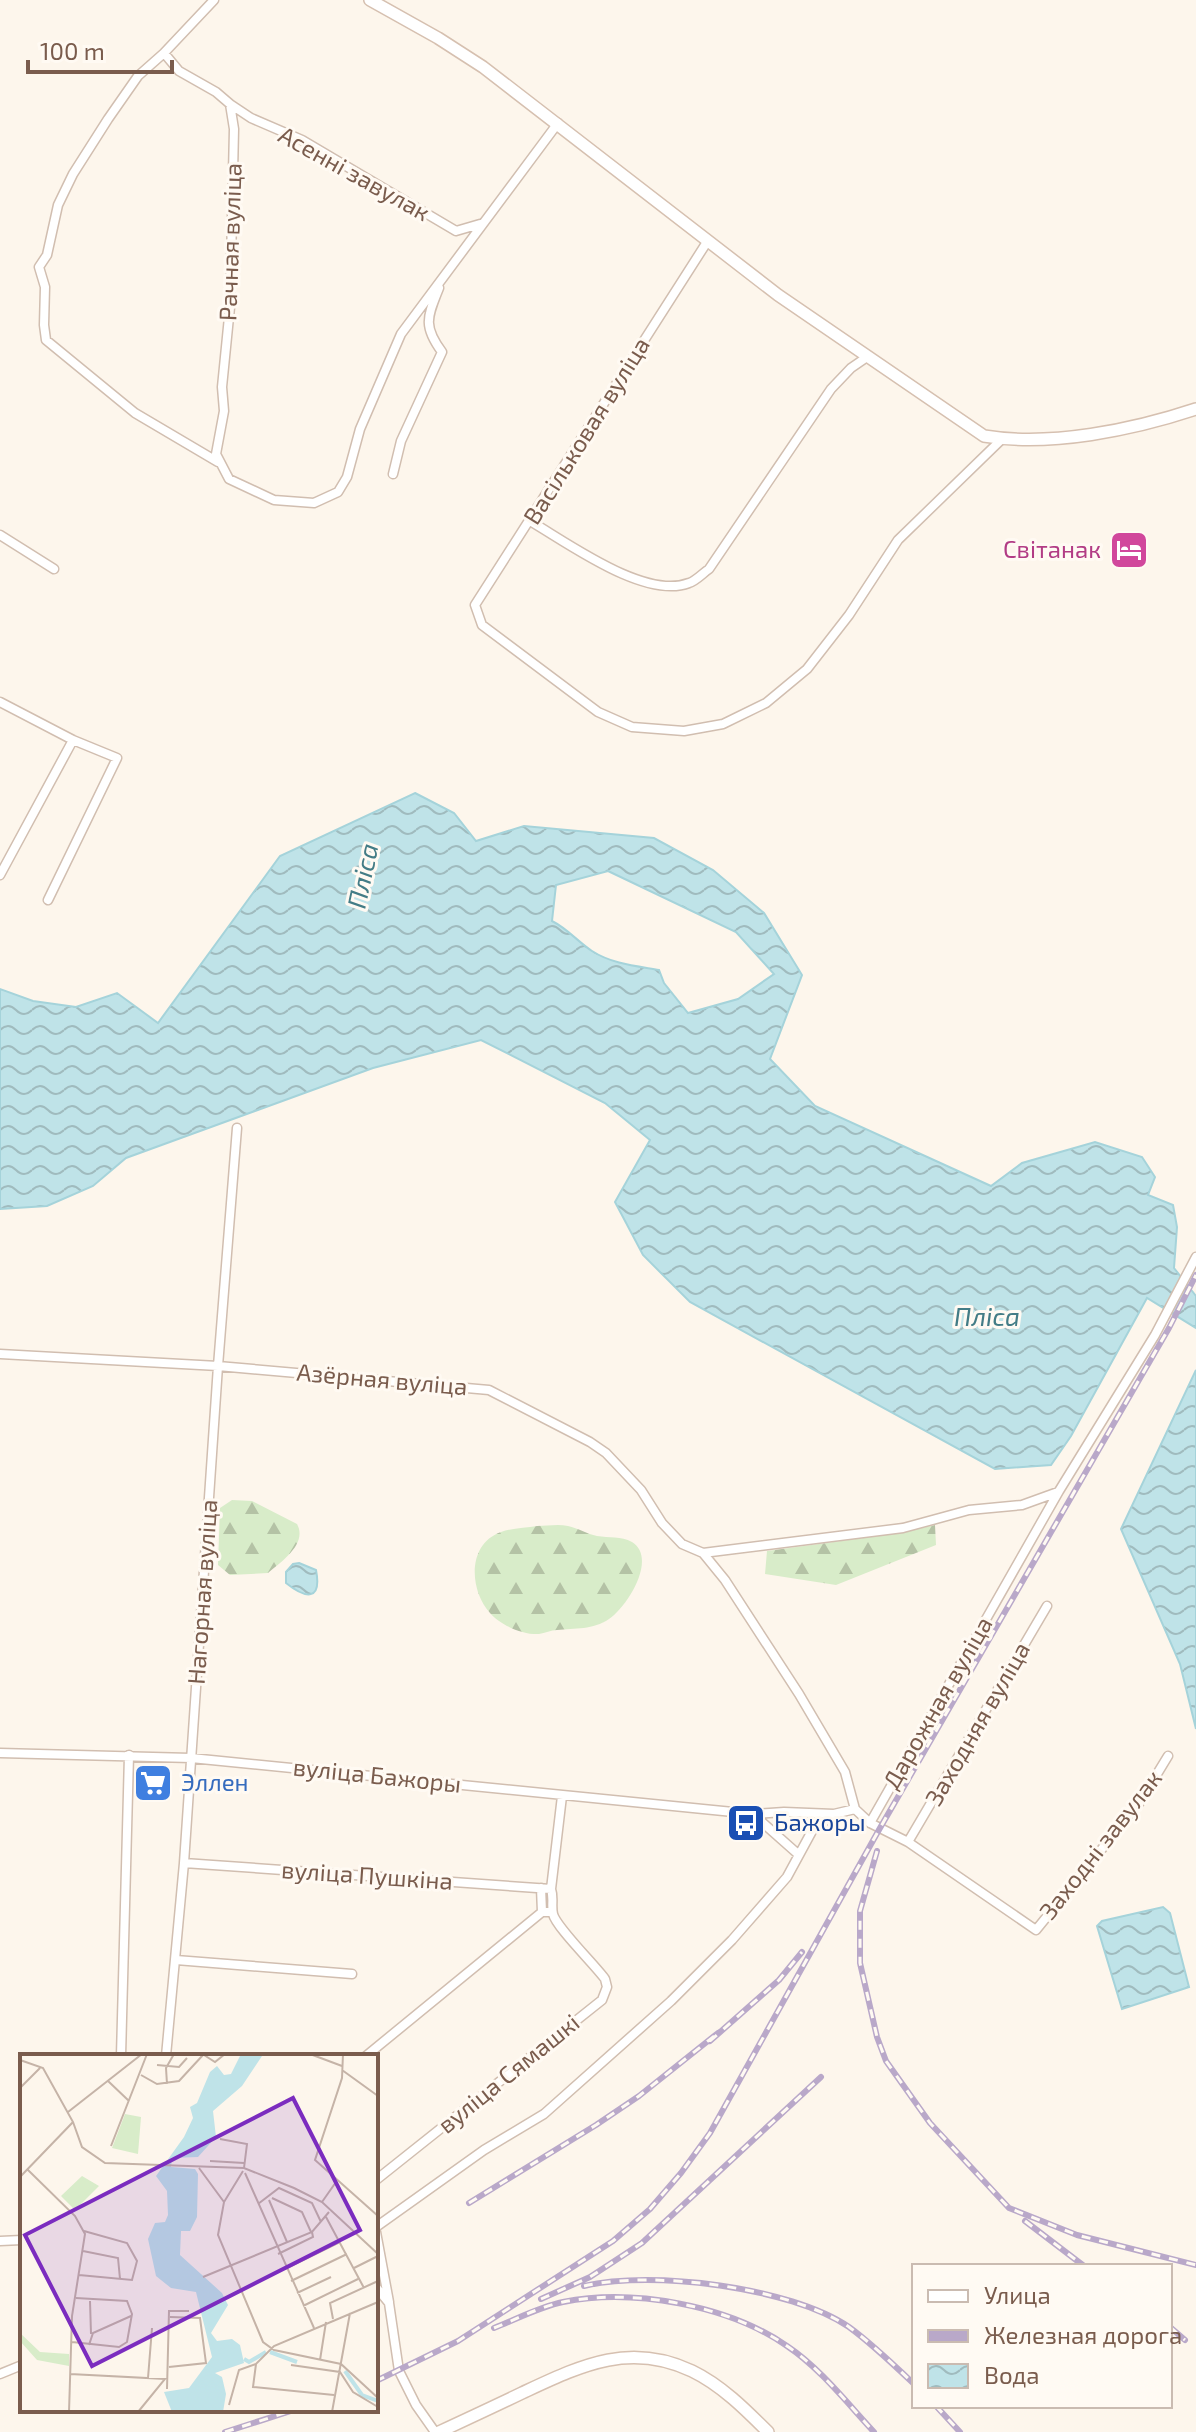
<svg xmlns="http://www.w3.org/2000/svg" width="1196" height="2432" font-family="'Exo 2',sans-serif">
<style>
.forest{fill:url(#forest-firs)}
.water{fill:url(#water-waves);stroke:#a5d3da;stroke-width:2;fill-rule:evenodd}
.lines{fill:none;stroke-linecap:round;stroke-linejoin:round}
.street-casing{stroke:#d1beb0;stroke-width:11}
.secondary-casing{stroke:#d6c0b0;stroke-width:14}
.street{stroke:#fff;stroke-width:8}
.secondary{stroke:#fff;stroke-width:11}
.rail-casing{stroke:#b9a8c9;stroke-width:6}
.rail{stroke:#fffaf3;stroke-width:3;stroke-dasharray:9;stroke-linecap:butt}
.labels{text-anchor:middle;stroke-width:6;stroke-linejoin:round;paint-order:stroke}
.street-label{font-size:24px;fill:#7a5c4d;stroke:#fffaf3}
.hotel-label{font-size:24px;fill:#b23c85;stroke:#fffaf3;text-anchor:end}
.shop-label{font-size:24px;fill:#366cbe;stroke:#fffaf3;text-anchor:start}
.transit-label{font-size:24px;fill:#164399;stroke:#fffaf3;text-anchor:start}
.water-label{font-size:26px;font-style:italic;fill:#437c86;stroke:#fffaf3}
.inset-river{fill:none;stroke:#bfe3e8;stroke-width:4}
.inset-road{fill:none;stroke:#c5b3a7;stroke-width:2}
.view{fill:#7b2cbf;fill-opacity:0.15;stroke:#7b2cbf;stroke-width:4}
.inset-edge{fill:none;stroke:#7a5c4d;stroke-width:4}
</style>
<defs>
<pattern id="forest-firs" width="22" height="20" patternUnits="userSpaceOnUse" patternTransform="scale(2)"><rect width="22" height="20" fill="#d8ecc9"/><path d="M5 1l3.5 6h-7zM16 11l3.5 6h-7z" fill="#b4c2a5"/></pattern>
<pattern id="water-waves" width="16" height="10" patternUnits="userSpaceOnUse" patternTransform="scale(2)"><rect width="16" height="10" fill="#bfe3e8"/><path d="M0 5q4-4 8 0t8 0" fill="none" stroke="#a0bbbe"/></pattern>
</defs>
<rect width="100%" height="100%" fill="#fdf6ec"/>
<path class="forest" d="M232,1500L252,1501L297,1524C308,1544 281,1562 268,1573L230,1575L218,1565L220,1508Z
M935,1525L936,1545L836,1585L765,1574L767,1551L900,1533Z
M537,1526C547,1526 558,1524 568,1526C578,1528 587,1534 597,1536C609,1538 621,1536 632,1542C658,1558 627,1607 609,1619C593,1630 575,1628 557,1630C551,1630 545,1633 539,1634C523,1635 500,1625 490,1613C469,1590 467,1544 501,1532C512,1528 526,1528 537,1526Z"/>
<path class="water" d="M415,793L454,813L476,841L524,826L654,838L713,870L764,913L802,975L770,1059L815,1106L991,1186L1022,1163L1095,1142L1142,1157L1155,1177L1148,1195L1173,1205L1177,1227L1174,1268L1196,1296V1328L1147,1298L1071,1436L1051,1465L995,1469L690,1302L643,1255L615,1202L650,1140L605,1103L481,1040L373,1068L126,1158L93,1186L47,1206L0,1209V989L33,1001L76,1007L117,993L158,1023L280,856ZM608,871L736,932L774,974L738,999L688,1013L664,983L659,970C636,966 612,964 592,951C578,942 568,929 552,921L556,885Z
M1196,1370V1729L1180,1664L1121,1529Z
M299,1563L316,1570C322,1601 306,1599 286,1583V1572L293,1564Z
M1163,1907L1170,1913L1189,1987L1122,2009L1097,1926L1102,1921Z"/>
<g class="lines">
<g class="street-casing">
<path id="street" d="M214,0L164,53L138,76L108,119L73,174L58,205L47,255L39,267L45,287L44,325L46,340L135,413L218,462
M164,53L179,71L216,92L230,104L234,129L230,307L222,387L224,411L216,454L229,479L274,500L314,503L338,492L347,477L360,429L401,334L558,123
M230,104L251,118L302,140L456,231L480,224
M707,242L475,605L482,625L598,712L632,727L684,731L723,724L766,703L807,669L849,615L898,540L1002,439
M393,474L401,441L442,352C422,325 428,316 439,288
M530,521C568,543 645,600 689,583C696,581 703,573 709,569L831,389L851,368L867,357
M0,535L54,569
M0,702L73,740L117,758L48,900
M0,875L73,740
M0,1354L218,1366L489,1390L590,1442L606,1453L641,1490L662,1523L682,1544L703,1553L725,1580L799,1694L845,1772L855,1809
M703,1553L903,1528L969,1510L1022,1505L1058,1492
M0,1753L191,1758L753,1814L784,1812L834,1814
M753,1814L799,1855
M870,1823L908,1842L1036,1930L1140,1802L1168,1756
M908,1842L1047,1606
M184,1863L551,1889
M541,1888L542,1912
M176,1960L352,1974
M121,2056L129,1755
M166,2056L184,1863L218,1366L237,1128
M366,2056L542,1912H552
M376,2180L602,2000L607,1987L605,1979C595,1965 556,1927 553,1914C551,1905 554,1898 551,1889L562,1796
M376,2227L484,2150L544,2114L671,2001L732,1940L787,1877L812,1831L834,1814L855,1809L870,1823L1059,1491L1155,1335L1196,1257
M376,2232L389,2302
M0,2241L22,2240
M376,2287L389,2303L399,2371L416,2405L435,2432
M0,2374L22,2365"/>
</g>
<g class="secondary-casing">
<path id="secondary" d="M370,0L438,38L483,67L778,295L984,436C1050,447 1133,430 1196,409
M439,2432C467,2419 495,2406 522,2393C580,2366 629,2341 692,2371C721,2385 745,2409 768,2432"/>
</g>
<use href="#street" class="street"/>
<use href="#secondary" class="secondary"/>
<g class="rail-casing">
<path id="rail" d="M877,1851L860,1911V1963L877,2037L886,2061L930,2123L1009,2208L1077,2235L1196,2265
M710,2041L779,1980L802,1952
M469,2203L596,2125L639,2096L718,2033
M1025,2221L1084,2266
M584,2286C652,2270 790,2287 849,2327C871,2343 894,2365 914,2384
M541,2299L590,2277L642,2243L821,2077
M1170,2327L1185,2340
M494,2328C517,2319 539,2307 563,2302C632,2288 728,2305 787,2346C820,2368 847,2403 874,2432
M376,2381L458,2341L613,2241L650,2209L681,2173L710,2133L880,1828L1169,1328L1196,1275
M936,2406L960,2432
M225,2432L294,2410"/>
</g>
<use href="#rail" class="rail"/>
</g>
<defs>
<g id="hotel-square" transform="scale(2)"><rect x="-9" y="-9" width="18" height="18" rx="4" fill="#d1479c" stroke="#fffaf3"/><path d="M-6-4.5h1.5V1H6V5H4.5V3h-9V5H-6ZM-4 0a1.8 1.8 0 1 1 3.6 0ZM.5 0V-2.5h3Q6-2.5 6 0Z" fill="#fff"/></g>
<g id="supermarket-square" transform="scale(2)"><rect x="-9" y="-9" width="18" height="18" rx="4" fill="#3f7fe0" stroke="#fffaf3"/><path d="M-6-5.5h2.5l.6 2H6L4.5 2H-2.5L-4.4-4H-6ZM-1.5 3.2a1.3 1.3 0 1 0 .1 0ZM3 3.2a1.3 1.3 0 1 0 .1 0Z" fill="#fff"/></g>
<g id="bus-square" transform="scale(2)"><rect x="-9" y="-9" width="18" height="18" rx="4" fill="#1a4fb4" stroke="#fffaf3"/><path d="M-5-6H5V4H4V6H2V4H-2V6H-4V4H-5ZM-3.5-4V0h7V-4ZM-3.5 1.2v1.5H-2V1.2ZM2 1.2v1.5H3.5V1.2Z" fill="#fff"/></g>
</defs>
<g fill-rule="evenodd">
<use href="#hotel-square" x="1129" y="550"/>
<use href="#supermarket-square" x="153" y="1783"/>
<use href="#bus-square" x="746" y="1823"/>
</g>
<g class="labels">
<g class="street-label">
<text transform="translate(354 174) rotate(29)" y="8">Асенні завулак</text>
<text transform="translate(231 242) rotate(-88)" y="8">Рачная вуліца</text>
<text transform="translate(587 431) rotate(-58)" y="8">Васільковая вуліца</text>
<text transform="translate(382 1380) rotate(5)" y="8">Азёрная вуліца</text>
<text transform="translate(203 1592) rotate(-86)" y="8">Нагорная вуліца</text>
<text transform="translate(938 1703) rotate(-60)" y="8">Дарожная вуліца</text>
<text transform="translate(978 1724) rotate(-60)" y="8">Заходняя вуліца</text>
<text transform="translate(377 1776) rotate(6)" y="8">вуліца Бажоры</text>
<text transform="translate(1101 1845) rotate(-52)" y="8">Заходні завулак</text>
<text transform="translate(367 1876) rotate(4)" y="8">вуліца Пушкіна</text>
<text transform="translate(509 2074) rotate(-39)" y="8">вуліца Сямашкі</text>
</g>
<g class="hotel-label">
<text x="1101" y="558">Світанак</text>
</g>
<g class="shop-label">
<text x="181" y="1791">Эллен</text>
</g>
<g class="transit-label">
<text x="774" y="1831">Бажоры</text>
</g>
<g class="water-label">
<text transform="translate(363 876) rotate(-78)" y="9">Пліса</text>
<text x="987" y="1326">Пліса</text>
</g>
</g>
<g transform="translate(20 2054)">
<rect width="358" height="358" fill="#fdf6ec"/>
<path d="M62,122L79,132L55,156L41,142ZM0,279L20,298L49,300V312L17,306L0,287Z" fill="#d8ecc9"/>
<path d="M105,60L121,63L118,100L92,94Z" fill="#d8ecc9"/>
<path d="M221,0H254L242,2L222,32L193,57L196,83L178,103L152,104L151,113L175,115L178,120L177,163L170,177H161L160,201L202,239L208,251L191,279L197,287L212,285L220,291L224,309L195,319L202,323L206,340L203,358H152L144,338L169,334L192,303L176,238L151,234L136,222L128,185L135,169L145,168L148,161L147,137L136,122L164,83L173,64L170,53L177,49L190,18L197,12L204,21L211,20Z" fill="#bfe3e8"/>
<path class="inset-river" d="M250,298L277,308M224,305L229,308L246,298M325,317L342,341L358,347"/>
<path class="inset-road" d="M290,0L322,12M323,0L322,24L295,106L358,162M184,1L195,8L205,0M0,6L23,14L53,68L0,123M137,11L159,13L167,4M322,16L358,42M121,21L137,30L159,27L183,1M88,27L109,47M147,30L146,14L154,0M0,34L20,14M48,58L122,0M53,68L62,93L85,109L224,114L274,134L302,148L358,200M200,85L227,90L224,114M91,92L127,0M190,107L224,109M179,114L204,148M8,116L55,162L65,180L52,262L49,358M223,117L204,148L198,181L243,288L254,296L321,310L358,344M225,119L294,274M252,144L282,158L291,178M249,146L267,188M302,148L316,128M238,150L259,134L292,149L301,168M306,163L344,234M63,197L98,204L100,225M258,200L293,183L292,178M334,214L358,202M265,215L320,188M59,221L112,226L117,207L107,189L64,177M183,223L292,178L309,158M271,227L327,200M277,239L311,223M70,247L71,280M283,252L338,225M313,265L310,249L358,227M52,288L99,293L107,288L112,260L107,247L56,244M69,291L73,279L111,262M300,306L306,268M236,310L233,333L314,341M271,311L320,318L333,338L358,353M149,313L186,309L180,264L150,263M50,320L145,325L118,358M128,324L132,274M147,335L149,257H169M209,351L219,316L236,310L254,292L358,248M312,358L330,259"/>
<path class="view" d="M273,44L340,176L72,312L5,181Z"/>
<rect width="358" height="358" class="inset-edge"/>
</g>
<rect x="912" y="2264" width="260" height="144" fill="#fffaf3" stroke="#cabbb1" stroke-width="2"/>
<rect x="928" y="2290" width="40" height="12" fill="#ffffff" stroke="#cabbb1" stroke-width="2"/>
<text x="984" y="2304" font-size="24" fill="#7a5c4d">Улица</text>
<rect x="928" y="2330" width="40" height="12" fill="#b9a8c9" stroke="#cabbb1" stroke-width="2"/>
<text x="984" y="2344" font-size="24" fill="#7a5c4d">Железная дорога</text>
<rect x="928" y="2364" width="40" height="24" fill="url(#water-waves)" stroke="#cabbb1" stroke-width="2"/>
<text x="984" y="2384" font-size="24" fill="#7a5c4d">Вода</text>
<path d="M28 60v12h144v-12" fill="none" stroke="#7a5c4d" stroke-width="4"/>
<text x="40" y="60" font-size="24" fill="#7a5c4d" stroke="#fffaf3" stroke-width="6" paint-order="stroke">100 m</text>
</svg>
